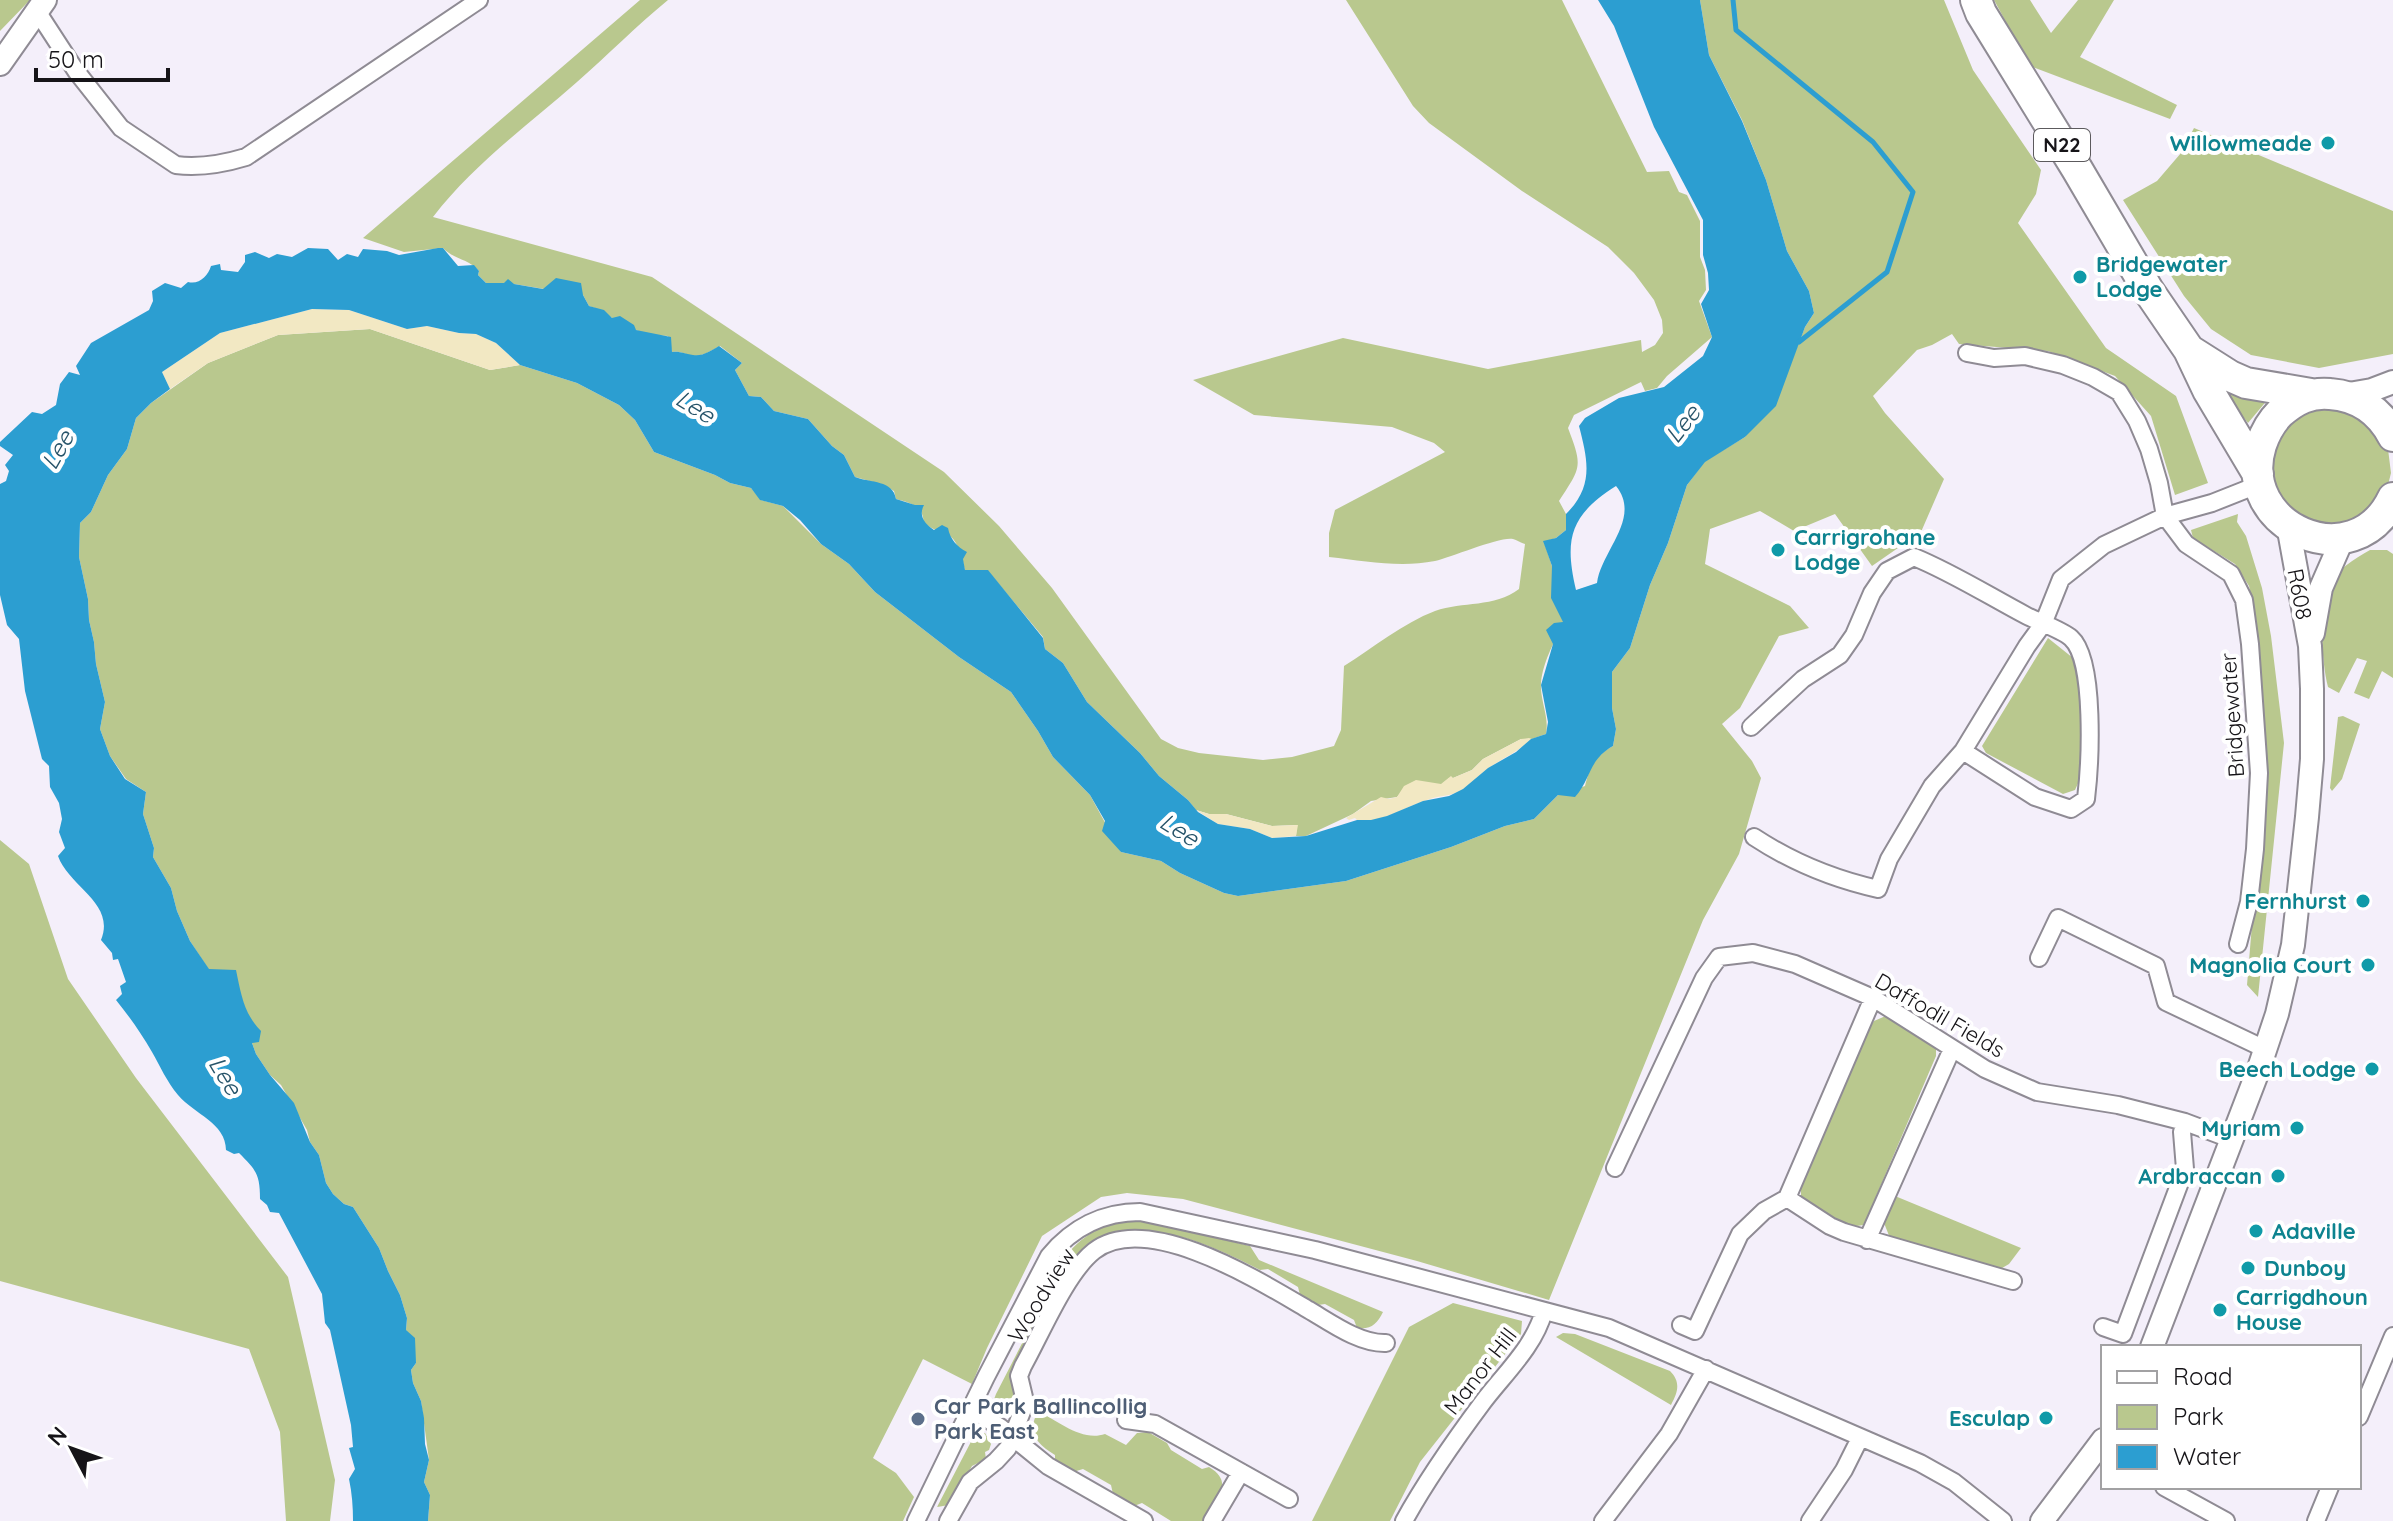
<svg xmlns="http://www.w3.org/2000/svg" width="2393" height="1521" font-family="Quicksand,sans-serif">
<style>
.green{fill:#b9c88e}
.sand{fill:#f2e8c3}
.water{fill:#2c9ed1;fill-rule:evenodd}
.lines{fill:none;stroke-linecap:round;stroke-linejoin:round}
.stream{stroke:#2c9ed1;stroke-width:5}
.street-casing{stroke:#8f8b94;stroke-width:20}
.secondary-casing{stroke:#8f8b94;stroke-width:26}
.highway-casing{stroke:#8f8b94;stroke-width:34}
.street{stroke:#fff;stroke-width:16}
.secondary{stroke:#fff;stroke-width:22}
.highway{stroke:#fff;stroke-width:30}
.culture-dot{fill:#0f9aa8;stroke:#fff;stroke-width:3}
.service-dot{fill:#5c6f8a;stroke:#fff;stroke-width:3}
.labels{text-anchor:middle;stroke-width:8;stroke-linejoin:round;paint-order:stroke}
.shield{fill:#fff;stroke:#5c5a5d;stroke-width:2}
.shield-label{font-size:20px;font-weight:bold;fill:#161418}
.culture-label{font-size:22px;font-weight:bold;fill:#0d838f;stroke:#fff;text-anchor:end}
.street-label{font-size:22px;fill:#161418;stroke:#fff}
.service-label{font-size:22px;font-weight:bold;fill:#4e5e75;stroke:#fff;text-anchor:start}
.water-label{font-size:24px;font-style:italic;fill:#27546a;stroke:#fff}
</style>
<rect width="100%" height="100%" fill="#f4effa"/>
<path class="green" d="M0,0H30L0,31Z
M640,0H668C636,26 608,55 577,82C528,125 473,165 433,217L652,277L944,472L999,526L1052,588L1161,739L1178,748L1199,753L1263,760L1292,757L1334,746L1341,730L1344,666C1373,648 1403,623 1435,611C1463,601 1494,608 1519,589L1525,544C1524,544 1514,539 1513,539C1501,536 1452,557 1435,561C1400,568 1365,561 1329,557V533L1335,510L1445,452L1434,443L1392,427L1254,415L1193,380L1343,338L1488,369L1641,340L1642,352L1655,345L1663,333L1662,320L1654,300L1634,273L1608,247L1522,191L1429,123L1413,106L1346,0H1562L1647,172L1669,171L1679,192L1687,195L1700,221V257L1705,270L1706,290L1699,301L1712,337L1667,376L1657,388L1645,391L1641,382L1574,415L1568,428C1583,467 1581,467 1559,501L1566,514V530L1556,538L1544,542L1552,566L1564,623C1554,642 1540,667 1541,689C1542,705 1549,718 1546,734L1532,739H1521L1483,759L1472,770L1453,778H1449L1441,785L1424,782L1403,790L1397,797L1371,801L1353,814L1306,836H1296L1297,825L1272,826L1226,814H1209L1196,810L1188,800L1159,776L1140,753L1087,702L1063,663L1045,649L1043,637L988,571H965C963,560 959,543 950,536C943,531 934,531 927,525C921,520 925,522 922,514C918,504 906,502 896,499L894,491L884,485L855,477L844,455L832,446L808,419L774,411L761,397L749,396L735,370L742,363L720,346C712,350 702,357 692,356C684,354 681,351 672,352L668,336C649,335 629,330 612,318C604,312 599,309 589,306L583,295L552,283L544,289L514,284L486,283L478,275L479,271C469,259 453,259 443,248L404,252L363,238Z
M1700,0H1944L1973,70L2041,170L2036,194L2018,223L2106,348L2176,396L2208,483L2175,495L2151,416L2115,376L2048,351L1959,344L1952,334L1932,345L1917,350L1873,396L1885,413L1944,479L1921,532L1872,566L1835,514L1794,531L1760,511L1710,529L1705,564L1790,606L1809,628L1779,636L1740,708L1722,724L1752,761L1761,778L1739,854L1703,920L1549,1300L1417,1261L1183,1199L1127,1193L1101,1197L1042,1236L987,1348L972,1384L923,1359L873,1458L896,1473L914,1497L903,1521H428L430,1495L424,1482L429,1460L421,1401L413,1383L411,1370L416,1363L406,1330L407,1318L400,1295L388,1271L379,1248L353,1207L344,1204L333,1194L326,1183L319,1155L310,1142L307,1130L281,1085L270,1075L256,1054L252,1043L253,1023L248,1017L241,996L209,970L190,941L177,911L171,888L153,857L154,848L143,814L146,792L126,779L110,756L100,729L105,702L96,664L94,642L89,620L88,599L79,557L80,523L91,512L108,475L127,449L136,418L151,403L208,363L278,335L370,329L490,370L520,365L577,383L619,405L635,420L654,452L715,475L730,483L751,488L761,500L783,506L821,544L849,564L875,592L959,657L1011,692L1038,731L1053,757L1090,795L1121,852L1161,861L1180,873L1224,893L1238,896L1346,881L1451,847L1505,826L1534,819L1558,795L1585,786C1590,766 1595,756 1613,746L1616,729L1612,708V672L1630,648L1650,585L1668,543L1687,485L1705,461L1745,437L1792,360L1805,327L1814,313L1809,291L1787,251L1766,180L1742,120L1709,55Z
M1994,0H2030L2051,33L2078,0H2114L2080,57L2177,105L2170,119L2030,66Z
M2194,128L2393,211V354L2319,368L2251,355L2211,329L2184,296L2123,200L2157,181L2181,153Z
M2207,371L2269,398L2248,423Z
M2318,406L2356,411L2388,449L2391,473L2388,485L2376,507L2344,526L2307,523L2277,499L2268,460L2285,424Z
M2238,514L2237,522L2246,536L2262,588L2271,636L2284,743L2258,997L2247,985L2265,767L2255,613L2249,586L2235,564L2193,538L2191,530Z
M2370,550H2387L2393,554V678L2382,671L2369,699L2354,693L2367,661L2357,658L2339,693L2328,687C2322,664 2318,609 2328,587C2336,570 2354,559 2370,550Z
M2048,638L2078,662L2083,689L2080,779L2075,790L2063,794L1986,753L1982,746Z
M2343,716L2360,724L2342,779L2332,791L2330,788L2338,717Z
M0,840L29,864L68,979L136,1078L288,1277L335,1480L330,1521H286L280,1432L249,1349L0,1281Z
M1888,1015L1932,1042L1936,1048V1056L1866,1220L1863,1225C1841,1231 1817,1211 1801,1197V1187L1869,1029L1874,1021Z
M1895,1196L2021,1248L2009,1264L1997,1271L1890,1238L1884,1223Z
M1143,1220L1250,1246L1259,1260L1383,1312C1377,1324 1371,1330 1357,1328L1354,1320L1325,1304L1318,1305L1300,1295L1298,1287L1268,1269L1260,1270C1214,1246 1135,1209 1088,1245C1081,1250 1077,1258 1072,1264L1065,1265L1042,1308L1044,1314L1013,1370L1012,1386L1016,1398L1012,1399L1013,1403L1003,1411L998,1409L993,1402L996,1394L1069,1252C1091,1228 1111,1222 1143,1220Z
M1453,1303L1522,1321L1521,1334L1420,1462L1390,1521H1312L1409,1327Z
M1563,1333L1575,1334L1670,1371C1681,1382 1678,1392 1671,1405L1556,1337Z
M1038,1411C1058,1421 1082,1442 1105,1434L1126,1445L1137,1433L1148,1432L1167,1443L1171,1450L1202,1469L1209,1467C1236,1483 1215,1500 1203,1521H1171L1142,1503L1134,1506L1113,1494L1111,1485L1083,1469L1073,1472L1055,1462V1455C1035,1443 1027,1432 1038,1411Z
M985,1433L991,1444L989,1450L985,1452L986,1459L972,1466L949,1505L937,1507L975,1434Z"/>
<path class="sand" d="M312,309L349,310L407,329L427,326L459,333L476,334L496,343L520,365L490,370L370,329L278,335L208,363L170,389L162,372L220,333Z
M1529,738L1532,739C1518,752 1501,759 1486,770C1478,776 1471,784 1462,790C1450,797 1439,795 1427,800C1404,807 1382,824 1357,820L1355,818L1349,820L1346,818L1381,797L1389,799L1397,797L1404,786L1416,780L1441,784L1451,776L1453,778L1472,770L1483,759L1521,739Z
M1196,810L1209,814H1226L1272,826L1298,825L1296,836L1272,838L1250,829L1218,824Z"/>
<path class="water" d="M1598,0H1700L1709,55L1742,121L1766,180L1787,251L1809,291L1814,313L1805,327L1776,406L1745,437L1705,462L1687,485L1668,543L1650,585L1630,648L1612,672V708L1616,729L1613,746C1588,760 1592,778 1575,797L1558,795L1534,819L1505,826L1451,847L1346,881L1238,896L1224,893L1180,873L1161,861L1121,852L1102,831L1105,821L1090,795L1053,757L1038,731L1011,692L959,657L875,592L849,564L821,544L800,520L783,506L760,500L751,488L730,483L715,475L654,452L635,420L619,405L577,383L520,365L496,343L476,334L459,333L427,326L407,329L349,310L312,309L220,333L162,372L170,389L151,403L136,418L127,449L108,475L91,512L80,523L79,557L88,599L89,620L94,642L96,664L105,702L100,729L110,756L125,779L146,792L143,814L154,848L153,857L171,888L177,911L190,941L209,969L236,970C241,994 244,1014 261,1031L259,1042L252,1043L256,1054L270,1075L294,1103L310,1142L319,1155L326,1183L333,1194L344,1204L353,1207L379,1248L388,1271L400,1295L407,1318L406,1330L415,1338L416,1363L411,1370L413,1383L421,1401L424,1418L425,1444L429,1460L424,1482L430,1495L428,1521H353C353,1507 352,1493 349,1479L355,1469L349,1448L353,1447L351,1425L330,1330L325,1323L322,1294L279,1213L270,1212L267,1205L260,1199C260,1174 256,1170 239,1153L234,1154L226,1150C226,1123 194,1114 178,1095C167,1082 160,1066 152,1052C141,1033 129,1016 116,1000L122,994L120,986L126,982L118,959L113,960L112,953L101,940C116,903 69,887 58,856L65,848L59,832L62,819L59,803L50,787L49,766L42,759L25,691L19,639L7,625L0,595V484L6,481L9,471L5,465L13,455L0,446V442L32,412L42,414L56,405L60,384L69,372L80,375L76,366L91,343L149,310L153,301L152,291L165,283L181,288L188,282C199,285 208,276 211,266L220,264L221,270L238,272L245,262V255L255,252L269,258L277,254L292,257L308,248L328,249L338,260L347,254L358,257L363,249L387,251L399,255L438,248H443L458,266L474,265L479,271L478,275L486,283H504L508,279L514,284L543,289L556,278L581,283L583,295L589,306L604,310L612,318L620,316L634,325L636,330L671,337L672,352C681,351 684,354 693,355C702,357 712,350 719,346L742,363L735,370L749,396L761,397L774,411L808,419L832,446L844,455L855,477C871,483 893,480 896,499L915,505H924C918,516 925,524 934,530L942,525L948,528C950,539 957,547 967,552L963,559L965,570H988L1043,638L1045,649L1063,663L1087,702L1140,753L1159,776L1188,800L1198,812L1218,824L1250,829L1272,838L1306,836L1357,820H1371L1387,816L1423,801L1449,796L1463,789L1488,768L1516,752L1531,739L1546,734L1548,722L1541,685L1553,644L1546,630L1554,623L1563,622L1551,598L1552,566L1543,541L1556,538L1566,530V514C1594,486 1588,461 1579,426L1585,418L1619,398L1664,387L1703,356L1712,337L1701,304L1709,290L1708,273L1703,255V220L1654,127L1614,26ZM1616,486C1642,518 1601,551 1597,583L1576,590C1564,539 1570,515 1616,486Z"/>
<g class="lines">
<path class="stream" d="M1733,0L1736,30L1873,142L1913,192L1887,272L1799,342"/>
<g class="street-casing">
<path id="street" d="M37,11L76,71L121,128L176,165C201,168 223,164 246,157L479,0
M1967,353L1994,358L2025,356L2063,365L2093,377L2119,392L2137,421L2149,449L2159,483L2165,516L2186,544L2231,574L2244,600L2250,644L2259,773L2255,849L2249,902L2238,944
M1751,727L1803,679L1840,655L1854,635L1872,593L1887,571L1914,557C1953,573 1989,596 2027,616C2039,622 2062,630 2071,638C2096,660 2090,766 2086,799L2071,809L2035,797L1963,751
M1754,837C1792,862 1833,879 1878,889L1889,859L1932,786L1963,751L2027,646L2043,624L2061,579L2104,545L2165,516L2212,503L2260,484
M2039,958L2058,918L2156,966L2166,1002L2265,1049
M1615,1168L1704,978L1719,957L1753,953L1795,964L1873,998L1985,1069L2037,1092L2118,1105L2185,1122L2233,1140
M1787,1198L1873,998
M1867,1240L1952,1049
M1681,1325L1695,1331L1740,1234L1764,1211L1787,1198L1830,1226L1844,1232L2013,1281
M2103,1327L2123,1334L2185,1169L2182,1132L2185,1122
M971,1409L1000,1427L1048,1466L1144,1521
M2359,1417L2393,1336
M1126,1420L1155,1424L1289,1499
M2164,1487L2226,1521
M916,1521L986,1377L1049,1256C1072,1228 1103,1212 1140,1212L1315,1250L1609,1328L1920,1463L1954,1482L2003,1521
M948,1521L970,1482L996,1461L1008,1448L1023,1409L1024,1397L1019,1376L1023,1366C1041,1334 1066,1273 1094,1251C1147,1210 1261,1282 1309,1310C1331,1323 1360,1344 1386,1343
M1212,1521L1241,1472
M1404,1521C1427,1479 1454,1441 1483,1402C1505,1373 1534,1347 1544,1311
M1603,1521L1669,1434L1706,1369
M1810,1521L1844,1470L1860,1438
M2316,1521L2330,1487"/>
</g>
<g class="secondary-casing">
<path id="secondary" d="M0,64L45,0
M2343,395L2372,390L2393,382
M2313,633L2321,588L2342,540
M2152,1347L2258,1071L2277,1014L2293,945L2307,817L2312,759V689L2310,646L2288,525
M2042,1521L2103,1440"/>
</g>
<g class="highway-casing">
<path id="highway" d="M1976,0L1981,13L2077,169L2148,290L2189,350L2208,390L2258,474
M2189,350L2230,376L2246,383L2311,394
M2393,436C2380,411 2358,396 2330,394C2310,392 2295,400 2280,413C2271,422 2265,433 2261,445C2235,527 2354,580 2393,498"/>
</g>
<use href="#street" class="street"/>
<use href="#secondary" class="secondary"/>
<use href="#highway" class="highway"/>
</g>
<g class="culture-dot">
<circle cx="2328" cy="143" r="8"/>
<circle cx="2080" cy="277" r="8"/>
<circle cx="1778" cy="550" r="8"/>
<circle cx="2363" cy="901" r="8"/>
<circle cx="2368" cy="965" r="8"/>
<circle cx="2372" cy="1069" r="8"/>
<circle cx="2297" cy="1128" r="8"/>
<circle cx="2278" cy="1176" r="8"/>
<circle cx="2256" cy="1231" r="8"/>
<circle cx="2248" cy="1268" r="8"/>
<circle cx="2220" cy="1310" r="8"/>
<circle cx="2046" cy="1418" r="8"/>
</g>
<circle class="service-dot" cx="918" cy="1419" r="8"/>
<g class="labels">
<rect class="shield" x="2034" y="129" width="56" height="32" rx="6"/>
<g class="shield-label">
<text x="2062" y="152">N22</text>
</g>
<g class="culture-label">
<text x="2312" y="151">Willowmeade</text>
<text x="2096" y="272" text-anchor="start">Bridgewater<tspan x="2096" dy="25">Lodge</tspan></text>
<text x="1794" y="545" text-anchor="start">Carrigrohane<tspan x="1794" dy="25">Lodge</tspan></text>
<text x="2347" y="909">Fernhurst</text>
<text x="2352" y="973">Magnolia Court</text>
<text x="2356" y="1077">Beech Lodge</text>
<text x="2281" y="1136">Myriam</text>
<text x="2262" y="1184">Ardbraccan</text>
<text x="2272" y="1239" text-anchor="start">Adaville</text>
<text x="2264" y="1276" text-anchor="start">Dunboy</text>
<text x="2236" y="1305" text-anchor="start">Carrigdhoun<tspan x="2236" dy="25">House</tspan></text>
<text x="2030" y="1426">Esculap</text>
</g>
<g class="street-label">
<text transform="translate(2300 594) rotate(79)" y="8">R608</text>
<text transform="translate(2232 715) rotate(-94)" y="8">Bridgewater</text>
<text transform="translate(1940 1015) rotate(30)" y="8">Daffodil Fields</text>
<text transform="translate(1041 1295) rotate(-58)" y="8">Woodview</text>
<text transform="translate(1480 1371) rotate(-52)" y="8">Manor Hill</text>
</g>
<g class="service-label">
<text x="934" y="1414">Car Park Ballincollig<tspan x="934" dy="25">Park East</tspan></text>
</g>
<g class="water-label">
<text transform="translate(695 407) rotate(32)" y="8">Lee</text>
<text transform="translate(1683 424) rotate(-52)" y="8">Lee</text>
<text transform="translate(58 450) rotate(-60)" y="8">Lee</text>
<text transform="translate(1179 830) rotate(32)" y="8">Lee</text>
<text transform="translate(225 1076) rotate(59)" y="8">Lee</text>
</g>
</g>
<rect x="2101" y="1345" width="260" height="144" fill="#ffffff" stroke="#a2a1a3" stroke-width="2"/>
<rect x="2117" y="1371" width="40" height="12" fill="#ffffff" stroke="#a2a1a3" stroke-width="2"/>
<text x="2173" y="1385" font-size="24" fill="#161418">Road</text>
<rect x="2117" y="1405" width="40" height="24" fill="#b9c88e" stroke="#a2a1a3" stroke-width="2"/>
<text x="2173" y="1425" font-size="24" fill="#161418">Park</text>
<rect x="2117" y="1445" width="40" height="24" fill="#2c9ed1" stroke="#a2a1a3" stroke-width="2"/>
<text x="2173" y="1465" font-size="24" fill="#161418">Water</text>
<g transform="translate(72 1449) rotate(311)" stroke="#ffffff" stroke-width="6" paint-order="stroke">
<path d="M0-6L14 30L0 20L-14 30Z" fill="#161418"/>
<text y="-12" font-size="22" font-weight="bold" text-anchor="middle" fill="#161418">N</text>
</g>
<path d="M36 68v12h132v-12" fill="none" stroke="#161418" stroke-width="4"/>
<text x="48" y="68" font-size="24" fill="#161418" stroke="#ffffff" stroke-width="6" paint-order="stroke">50 m</text>
</svg>
